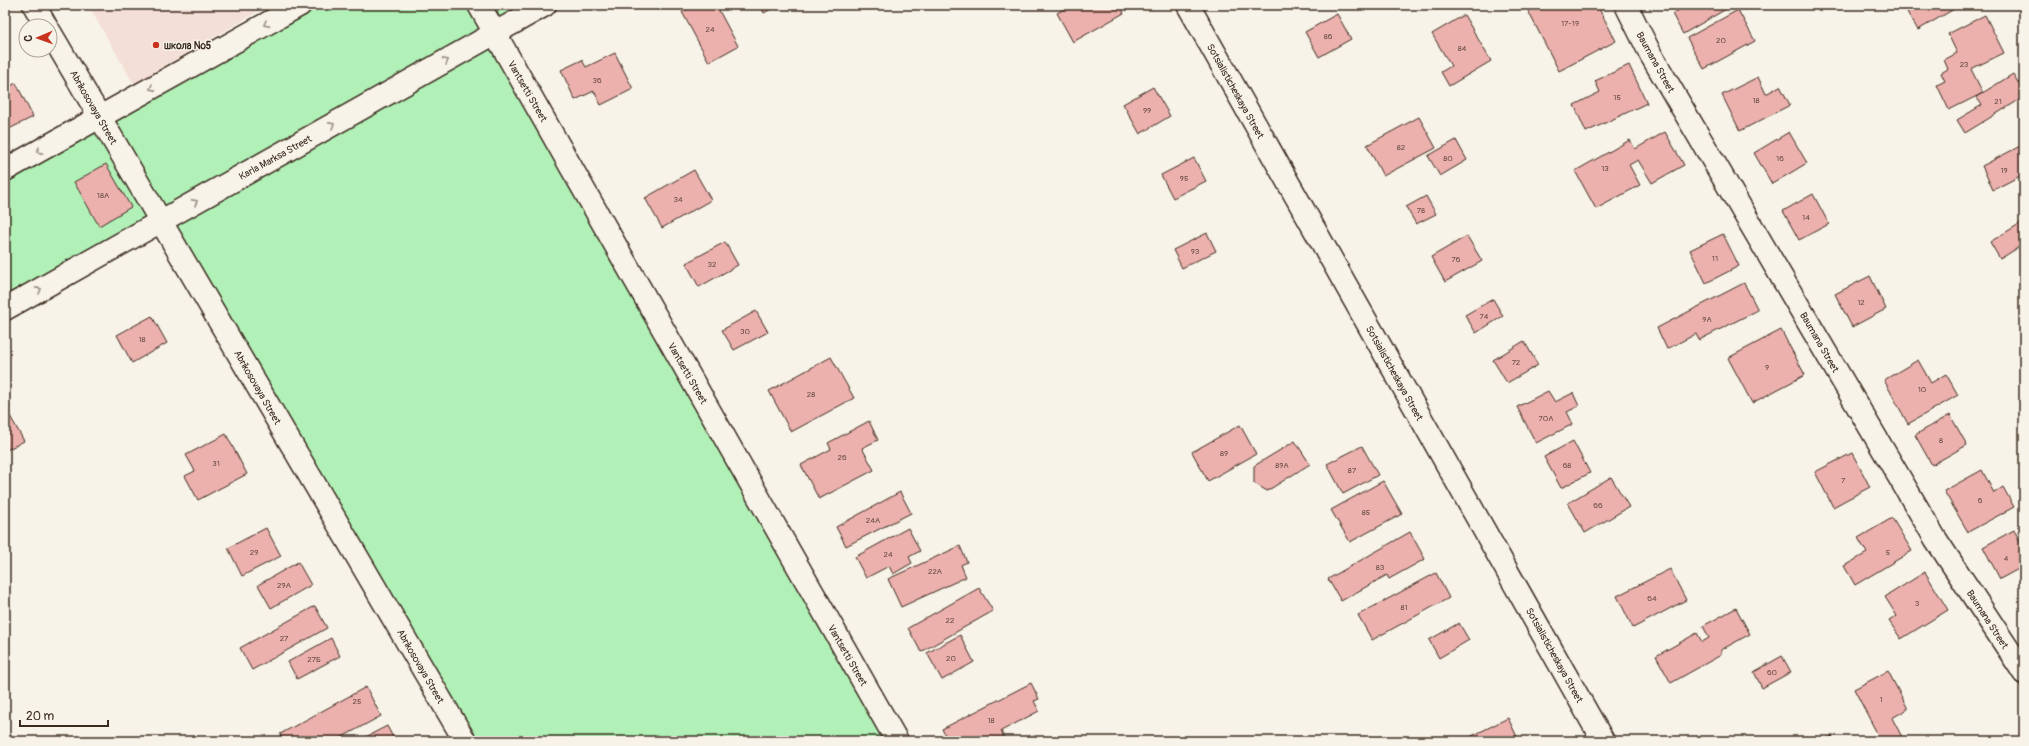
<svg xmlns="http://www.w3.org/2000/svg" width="2029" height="746" font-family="Pangolin,sans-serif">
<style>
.built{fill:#f4dfd6}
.green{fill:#b1f1b8;stroke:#768e6b}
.building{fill:#ecb0ad;stroke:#3b2a1e}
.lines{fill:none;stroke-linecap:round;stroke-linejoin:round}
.minor-casing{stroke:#3b2a1e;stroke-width:25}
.primary-casing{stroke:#3b2a1e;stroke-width:25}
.minor{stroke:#f7f3e8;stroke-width:22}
.primary{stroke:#f7f3e8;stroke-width:22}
.oneway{stroke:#998e83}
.poi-dot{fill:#c8321e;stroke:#f7f3e8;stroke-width:1.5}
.labels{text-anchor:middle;stroke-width:3;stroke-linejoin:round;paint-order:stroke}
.number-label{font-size:8px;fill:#674c42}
.poi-label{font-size:10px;font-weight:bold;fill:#3b2a1e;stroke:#f7f3e8;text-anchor:start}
.street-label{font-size:10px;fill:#3b2a1e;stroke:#f7f3e8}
</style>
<rect width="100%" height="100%" fill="#f7f3e8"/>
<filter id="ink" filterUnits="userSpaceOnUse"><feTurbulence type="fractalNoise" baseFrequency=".025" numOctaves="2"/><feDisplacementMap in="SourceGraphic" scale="8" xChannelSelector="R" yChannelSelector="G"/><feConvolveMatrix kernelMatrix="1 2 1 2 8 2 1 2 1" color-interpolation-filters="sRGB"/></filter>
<g filter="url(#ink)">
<path class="built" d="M88,5H269L134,84Z"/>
<path class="green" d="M296,5H545L495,33L897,741H465L161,221L5,309V167Z"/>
<path class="building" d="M696,5H716L738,46L709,62L682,12Z
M760,5H778L764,13Z
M1071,5H1120L1124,13L1073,42L1057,13Z
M1525,5H1597L1616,41L1559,71Z
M1688,5H1733L1683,34L1672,14Z
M1918,5H1961L1918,30L1907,12Z
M1738,10L1755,41L1704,69L1687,38Z
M1337,14L1351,39L1319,57L1305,32Z
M1464,15L1491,61L1449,86L1441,72L1451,66L1432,34Z
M1985,15L2004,53L1971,69L1983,93L1949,110L1937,85L1945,81L1941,73L1948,69L1944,60L1957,53L1948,34Z
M615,53L633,89L601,105L594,91L575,100L561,70L582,60L586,67Z
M1629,65L1647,103L1586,132L1574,105L1600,92L1595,81Z
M2013,74L2024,92V97L1965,133L1957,120L1982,105L1976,97Z
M1758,77L1766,94L1780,86L1790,105L1740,131L1722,95Z
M16,83L33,117L5,131V89Z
M1153,87L1170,116L1140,134L1123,104Z
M1419,117L1436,148L1383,176L1367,145Z
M1665,132L1684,165L1652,183L1638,160L1629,165L1640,185L1596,209L1575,171L1630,140L1635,149Z
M1789,132L1807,163L1772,184L1754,153Z
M1456,140L1467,160L1440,176L1428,156Z
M2024,144V174L1993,190L1982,166Z
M1194,158L1206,181L1173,198L1161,175Z
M106,164L131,207L99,226L74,182Z
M694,170L711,200L662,228L645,198Z
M1813,194L1829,224L1799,240L1783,211Z
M1426,196L1436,214L1416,224L1406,207Z
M2024,221V244L2000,259L1990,242Z
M1207,233L1216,251L1182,268L1173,250Z
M1723,234L1739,266L1706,283L1690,250Z
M1467,236L1482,261L1445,282L1431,257Z
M725,242L738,265L699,287L686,263Z
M1870,276L1886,309L1852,327L1835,294Z
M1744,283L1758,310L1699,340L1696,334L1667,349L1657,328Z
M1493,299L1503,316L1476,333L1465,315Z
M756,311L768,332L734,350L722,330Z
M152,316L167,343L132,363L117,335Z
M1781,330L1805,375L1752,403L1728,358Z
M1524,341L1538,365L1507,383L1493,360Z
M831,357L854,398L791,432L769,391Z
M1918,360L1931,383L1946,374L1958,395L1908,424L1884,380Z
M1548,391L1555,402L1573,393L1579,406L1567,412L1573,424L1536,443L1517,407Z
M5,407L24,441L5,451Z
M1950,415L1967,445L1932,465L1915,435Z
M869,421L878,440L862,448L874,470L819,499L801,465L831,449L828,443Z
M1240,425L1256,454L1208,481L1192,452Z
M226,434L247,474L198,500L185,476L195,471L186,455Z
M1295,441L1310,464L1267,491L1254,483V466Z
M1573,441L1590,473L1561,488L1544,457Z
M1362,446L1378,475L1343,494L1327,464Z
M1852,453L1870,487L1833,507L1815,472Z
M1982,470L1994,493L2003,487L2014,507L1968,532L1944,491Z
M1611,477L1629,507L1585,533L1568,503Z
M1383,481L1402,514L1350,542L1331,510Z
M900,492L911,513L846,546L836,527Z
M1892,518L1912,551L1855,585L1844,566L1867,553L1858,538Z
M266,528L281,556L242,576L228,548Z
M908,528L920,551L909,557L912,563L893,574L889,566L866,578L855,557Z
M2014,530L2024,549V566L2000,579L1983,547Z
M1410,532L1425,559L1389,579L1387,575L1341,601L1328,579Z
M960,546L967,562L961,565L966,577L901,607L888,579Z
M298,562L311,585L271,608L258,585Z
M1670,569L1686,600L1633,628L1617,596Z
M1925,572L1948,610L1901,639L1889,621L1897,616L1885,597Z
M1436,573L1449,598L1372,640L1358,615Z
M979,588L993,611L921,652L908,628Z
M315,606L327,628L252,670L240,648Z
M1736,608L1750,634L1721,650V655L1671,683L1656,656L1697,633L1702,642L1709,638L1703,626Z
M1459,623L1469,640L1439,658L1429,640Z
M960,635L974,662L942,680L927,653Z
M331,638L340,656L297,679L288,662Z
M1782,656L1791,672L1762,688L1754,672Z
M1888,671L1908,709L1892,718L1902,737L1894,741H1881L1854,689Z
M1031,683L1039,699L1034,701L1039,711L1001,731L1006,741H948L942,729Z
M366,687L381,716L335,741H283L280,734Z
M1508,718L1519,741H1465L1464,740Z
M387,726L395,741H358Z
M1832,736L1834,741H1822Z"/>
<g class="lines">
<g class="minor-casing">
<path id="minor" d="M34,5L46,26
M479,5L897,741
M1188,5L1603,741
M1626,5L1651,55L1935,538L2024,673
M50,32L465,741"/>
</g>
<g class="primary-casing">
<path id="primary" d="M5,170L300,5
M5,309L545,5"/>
</g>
<use href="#minor" class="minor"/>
<use href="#primary" class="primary"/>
</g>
<defs><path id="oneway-chevron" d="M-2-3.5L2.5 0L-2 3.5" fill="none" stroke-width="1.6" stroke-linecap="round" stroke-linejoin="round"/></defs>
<g class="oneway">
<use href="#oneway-chevron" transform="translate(266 24) rotate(151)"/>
<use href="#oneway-chevron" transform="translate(446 61) rotate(-29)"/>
<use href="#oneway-chevron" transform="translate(152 88) rotate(151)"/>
<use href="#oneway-chevron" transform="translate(332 125) rotate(-29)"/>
<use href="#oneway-chevron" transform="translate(39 151) rotate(151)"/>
<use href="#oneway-chevron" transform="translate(195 202) rotate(-29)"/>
<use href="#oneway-chevron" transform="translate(39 290) rotate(-29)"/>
</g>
</g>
<circle class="poi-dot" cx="156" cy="45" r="4"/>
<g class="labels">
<g class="number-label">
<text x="1570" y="26">17-19</text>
<text x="710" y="32">24</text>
<text x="1328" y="39">86</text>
<text x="1721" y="43">20</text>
<text x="1462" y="51">84</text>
<text x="1964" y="67">23</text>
<text x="597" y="83">36</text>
<text x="1617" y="100">15</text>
<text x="1756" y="103">18</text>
<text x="1998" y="104">21</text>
<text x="1147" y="113">99</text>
<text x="1401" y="150">82</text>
<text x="1448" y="161">80</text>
<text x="1780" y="161">16</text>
<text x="1605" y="171">13</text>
<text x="2004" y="173">19</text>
<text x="1184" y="181">95</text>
<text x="103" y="198">18А</text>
<text x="678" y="202">34</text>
<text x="1421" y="213">78</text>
<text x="1806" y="220">14</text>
<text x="1195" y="254">93</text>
<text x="1715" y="261">11</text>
<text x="1456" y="262">76</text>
<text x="712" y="267">32</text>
<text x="1861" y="305">12</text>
<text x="1484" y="319">74</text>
<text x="1707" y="322">9А</text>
<text x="745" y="334">30</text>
<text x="142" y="342">18</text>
<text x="1516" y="365">72</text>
<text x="1767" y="370">9</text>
<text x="1922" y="392">10</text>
<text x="811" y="397">28</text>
<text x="1546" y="421">70А</text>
<text x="1941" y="443">8</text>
<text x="1224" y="456">89</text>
<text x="842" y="460">26</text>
<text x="216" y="466">31</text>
<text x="1282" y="468">89А</text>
<text x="1567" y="468">68</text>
<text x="1352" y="473">87</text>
<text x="1843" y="483">7</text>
<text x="1980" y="503">6</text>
<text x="1598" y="508">66</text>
<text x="1366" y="515">85</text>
<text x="873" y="523">24А</text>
<text x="254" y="555">29</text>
<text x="1888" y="555">5</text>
<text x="888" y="557">24</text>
<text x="2006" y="561">4</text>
<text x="1380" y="570">83</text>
<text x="935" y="574">22А</text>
<text x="284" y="588">29А</text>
<text x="1652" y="601">64</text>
<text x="1917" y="606">3</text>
<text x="1404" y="610">81</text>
<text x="950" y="623">22</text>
<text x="284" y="641">27</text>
<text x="951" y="661">20</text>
<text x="314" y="662">27Б</text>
<text x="1772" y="675">60</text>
<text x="1881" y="702">1</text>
<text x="357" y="704">25</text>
<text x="991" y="723">18</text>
</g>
<g class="poi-label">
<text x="164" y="49">школа №5</text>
</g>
<g class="street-label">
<text transform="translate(1656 62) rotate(61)" y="4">Baumana Street</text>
<text transform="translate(528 91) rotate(60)" y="4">Vantsetti Street</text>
<text transform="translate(1236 91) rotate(61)" y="4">Sotsialisticheskaya Street</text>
<text transform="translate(94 107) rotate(60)" y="4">Abrikosovaya Street</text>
<text transform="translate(275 157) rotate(-29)" y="4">Karla Marksa Street</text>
<text transform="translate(1820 342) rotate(60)" y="4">Baumana Street</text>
<text transform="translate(688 373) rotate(60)" y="4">Vantsetti Street</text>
<text transform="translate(1395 373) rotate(61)" y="4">Sotsialisticheskaya Street</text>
<text transform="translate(258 387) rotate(60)" y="4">Abrikosovaya Street</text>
<text transform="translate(1988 619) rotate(57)" y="4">Baumana Street</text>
<text transform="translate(848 655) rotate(60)" y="4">Vantsetti Street</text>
<text transform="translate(1555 655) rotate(61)" y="4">Sotsialisticheskaya Street</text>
<text transform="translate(421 666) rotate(60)" y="4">Abrikosovaya Street</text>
</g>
</g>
<rect width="2029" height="746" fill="none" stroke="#f7f3e8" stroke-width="20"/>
<rect x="10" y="10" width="2009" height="726" fill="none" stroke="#3b2a1e" stroke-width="1.5" filter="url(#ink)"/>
<g transform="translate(38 38) rotate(268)"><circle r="19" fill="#f7f3e8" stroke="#aca397"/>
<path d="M0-3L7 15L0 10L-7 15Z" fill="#c8321e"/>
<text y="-6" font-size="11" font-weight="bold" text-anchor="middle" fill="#3b2a1e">С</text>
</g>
<path d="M20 720v6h88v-6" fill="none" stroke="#3b2a1e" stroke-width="2"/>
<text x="26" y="720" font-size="12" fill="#3b2a1e" stroke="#f7f3e8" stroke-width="3" paint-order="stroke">20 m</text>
</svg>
